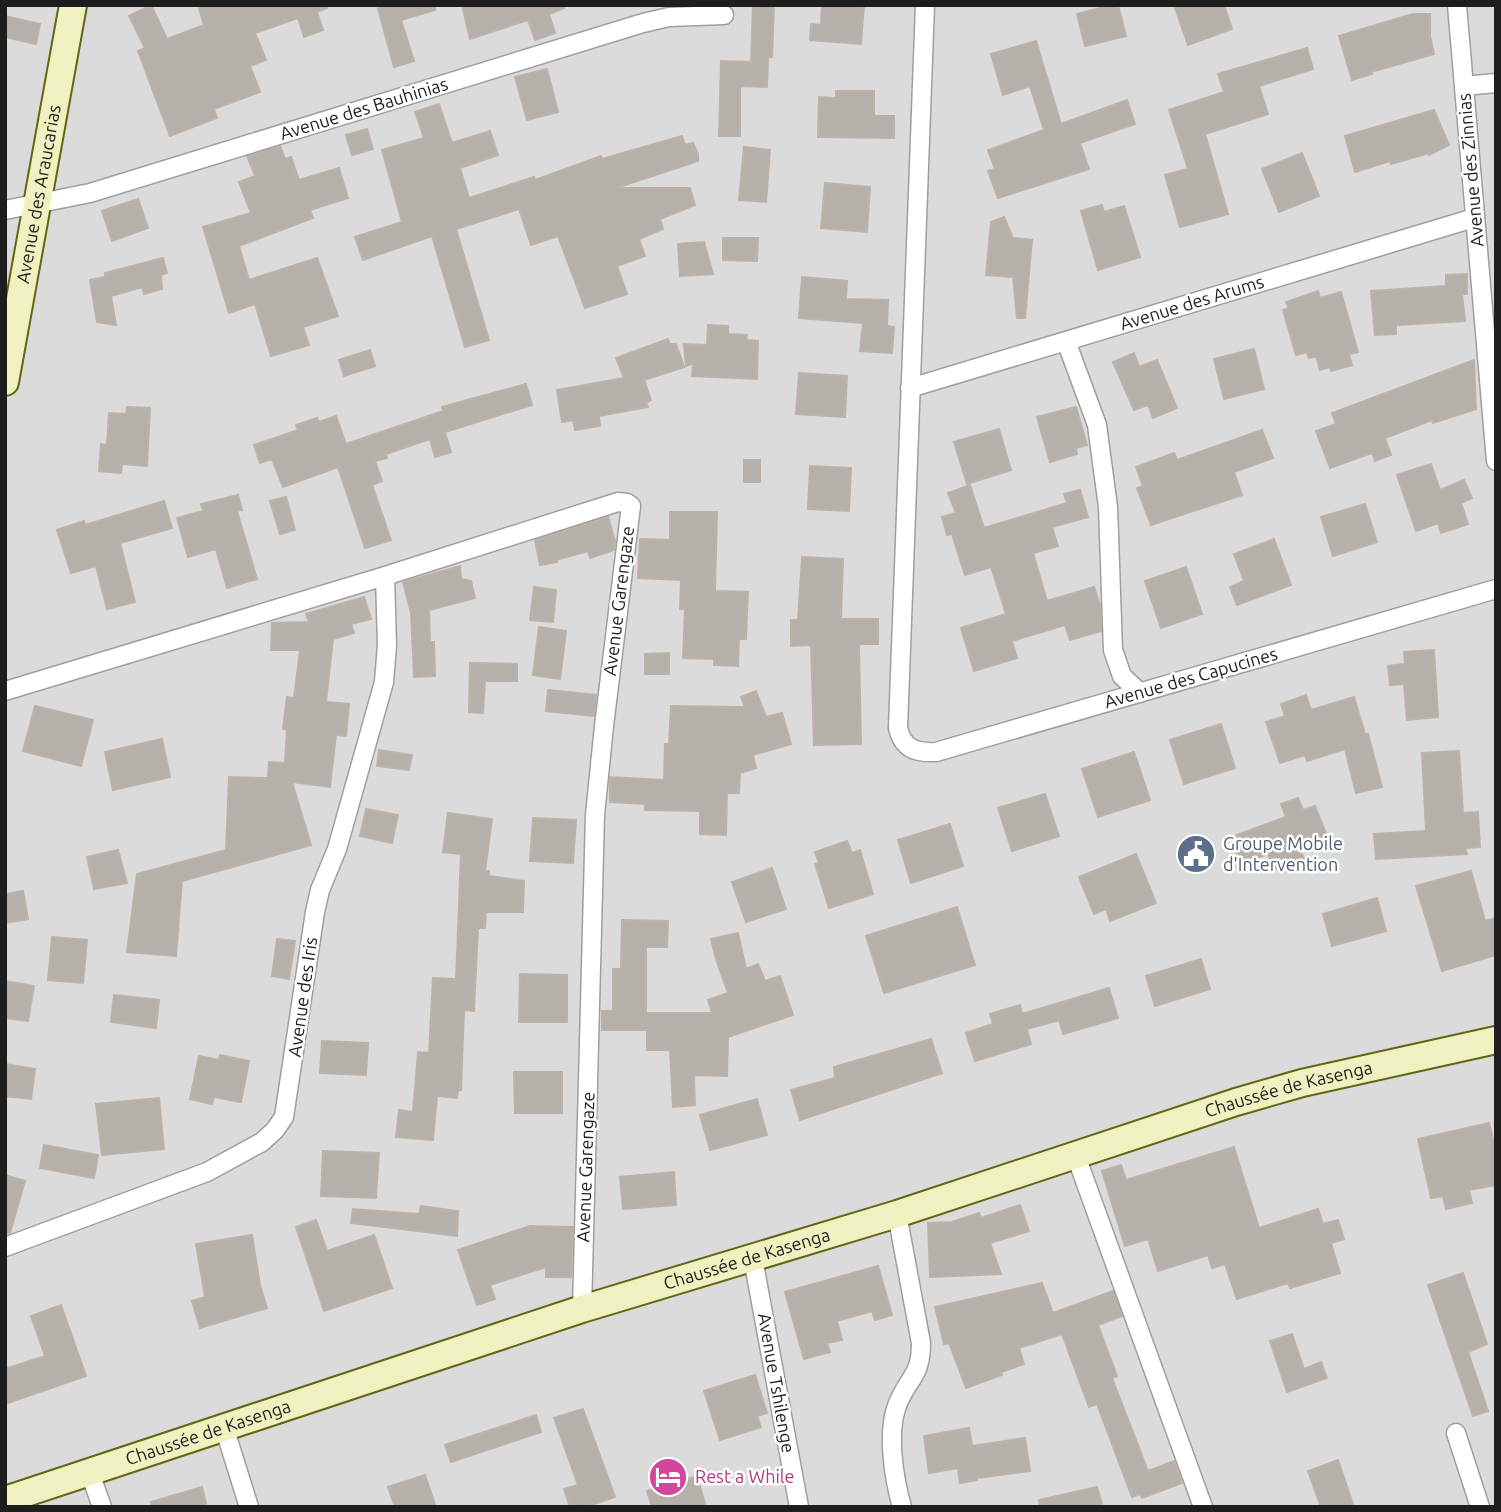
<svg xmlns="http://www.w3.org/2000/svg" width="1501" height="1512" font-family="Ubuntu,sans-serif">
<style>
.residential{fill:#dcdbdb}
.building{fill:#b6b0ab;stroke:#bdb2a9;stroke-width:2}
.lines{fill:none;stroke-linecap:round;stroke-linejoin:round}
.street-casing{stroke:#9f9f9f;stroke-width:21}
.secondary-casing{stroke:#606713;stroke-width:30}
.street{stroke:#fff;stroke-width:18}
.secondary{stroke:#f0f1c0;stroke-width:26}
.labels{text-anchor:middle;stroke-width:5;stroke-linejoin:round;paint-order:stroke}
.street-label{font-size:18px;fill:#1e1e1e;stroke:#fff}
.service-label{font-size:18px;fill:#4e5e75;stroke:#fff;text-anchor:start}
.hotel-label{font-size:18px;fill:#b23c85;stroke:#fff;text-anchor:start}
</style>
<rect width="100%" height="100%" fill="#eeebe5"/>
<path class="residential" d="M5,5H1496V1507H5Z"/>
<path class="building" d="M151,5L167,39L204,25L198,5H327V8L317,12L323,30L304,37L298,18L255,33L266,60L250,66L260,92L214,109L217,118L170,136L138,51L145,48L129,16Z
M377,5H435V10L401,20L414,61L394,67Z
M462,5H564V8L549,14L555,33L535,40L528,20L470,39Z
M753,5H774L772,57H768L767,87L742,86L740,88V136H719L721,61L751,62Z
M822,5H864L861,44L810,40L811,24L821,25Z
M1112,5H1118L1126,36L1085,46L1077,14Z
M1174,5H1224L1232,29L1188,45Z
M1413,14H1430V36L1434,54L1371,72L1372,74L1352,80L1339,36Z
M5,16L40,24L36,44L5,37Z
M1036,41L1061,124L1127,100L1135,124L1080,143L1089,169L998,198L988,171L995,169L988,150L1044,130L1030,86L1003,95L991,54Z
M1307,48L1313,69L1259,86L1268,114L1205,134L1228,214L1180,227L1165,175L1188,169L1169,110L1224,92L1218,74Z
M547,69L558,112L527,120L515,77Z
M836,91H874V116H894V138L818,137L819,97L836,98Z
M439,104L452,143L490,131L498,155L460,168L469,198L534,177L535,180L601,156L602,159L682,136L685,145L693,143L698,154V161L616,188H690L695,205L660,219L663,229L639,239L645,256L617,266L627,294L585,308L558,236L531,245L519,209L456,229L489,340L465,347L432,236L363,260L355,237L402,222L382,150L424,138L415,112Z
M1434,110L1449,145L1429,155V153L1391,164L1390,161L1355,172L1345,136Z
M367,129L373,149L352,155L346,135Z
M280,146L285,159L291,157L299,180L339,168L348,198L310,210L313,218L239,246L249,280L317,258L338,316L303,327L309,345L271,356L255,304L229,313L203,227L251,213L239,182L255,176L247,156Z
M744,147L770,150L766,202L739,200Z
M1302,153L1319,196L1279,212L1262,169Z
M825,183L870,187L867,232L821,228Z
M138,199L148,228L112,241L102,211Z
M1102,205L1104,212L1124,206L1140,257L1098,270L1081,211Z
M1004,217L1013,238L1032,240L1025,318H1017L1013,277L986,275L991,222Z
M723,238H758L757,261L723,260Z
M704,242L713,274L680,276L678,244Z
M163,258L167,273L161,275L162,289L144,294L142,287L111,296L116,325L97,322L90,280L105,277V273Z
M1467,274V294H1462L1465,321L1396,325V334L1375,335L1371,291L1446,286V275Z
M802,277L847,281L846,299L888,300L887,326L894,327L892,353L860,351L863,323L799,318Z
M1318,291L1320,298L1341,292L1358,352L1349,354L1352,365L1331,371L1330,367L1320,370L1316,356L1309,358L1307,352L1296,355L1283,310L1289,308L1286,302Z
M708,325L728,326V334L747,335L746,340L758,341L757,379L692,376L693,363L686,366L684,344L707,345Z
M668,339L670,344H676L684,367L644,380L651,400L646,403L648,407L599,416L600,426L575,430L573,420L562,422L557,390L624,378L616,358Z
M1254,349L1264,389L1224,399L1214,359Z
M370,350L375,366L344,376L339,360Z
M1134,353L1139,367L1157,360L1177,408L1153,418L1148,405L1134,410L1113,362Z
M1474,360L1476,409L1433,423L1432,420L1385,438L1391,455L1375,461L1372,453L1330,468L1316,431L1336,424L1332,413Z
M799,373L847,376L845,417L796,414Z
M526,384L532,405L445,432L451,452L435,457L430,439L386,454L387,458L375,461L382,481L372,485L391,540L365,548L338,467L283,487L272,459L260,463L254,445L298,430L296,425L317,418L319,422L336,416L346,444L443,411L442,407Z
M127,407L150,408L147,466L122,464L121,473L99,471L101,444L107,445L109,413L126,414Z
M1076,407L1087,445L1076,448L1077,454L1050,462L1037,417Z
M999,429L1011,470L967,484L954,442Z
M1262,430L1273,458L1234,472L1242,495L1151,525L1137,488L1143,486L1136,467L1174,453L1177,460Z
M744,460H760V482H744Z
M1431,464L1440,490L1464,480L1472,498L1461,503L1468,524L1441,533L1438,523L1416,531L1397,475Z
M810,466L851,468L849,511L808,509Z
M970,485L984,528L1067,503L1064,494L1080,490L1088,517L1052,527L1058,546L1033,553L1047,601L1094,587L1100,605L1101,631L1070,640L1065,625L1012,641L1017,658L974,671L961,628L1006,614L991,567L965,575L952,534L947,535L942,517L956,513L948,493Z
M238,495L242,510L237,511L257,579L227,588L216,549L188,557L177,518L203,511L201,504Z
M286,497L295,530L280,534L270,501Z
M164,501L172,528L120,543L135,602L107,609L96,566L71,573L57,530L84,521L85,525Z
M1365,504L1377,542L1333,556L1321,517Z
M670,512H717L715,591L748,592L746,639H739L738,666L714,665V659L683,658L685,609H680L681,580L638,578L640,539L670,540Z
M608,517L615,541L614,550L590,558L588,551L556,560L557,562L540,565L535,540Z
M1274,539L1291,585L1237,605L1230,587L1244,581L1234,554Z
M802,557L843,559L841,619H878V644H859L861,744L814,745L811,645L791,646V620H798Z
M460,566L461,579L471,581L475,598L429,610L430,642H434L435,676L414,677L411,613L403,582Z
M1186,567L1202,614L1161,628L1145,581Z
M534,587L556,590L553,622L530,620Z
M364,597L371,619L351,624L354,633L333,639L326,702L349,704L346,736L336,735L330,787L292,782L311,845L182,881L176,956L127,952L137,874L226,850L229,777L268,778L269,762L285,763L287,730L283,729L287,697L294,698L300,650H271L272,623L309,622L306,614Z
M539,627L566,631L560,679L533,675Z
M1434,650L1438,717L1407,720L1404,684L1390,685L1388,666L1405,664L1404,652Z
M669,653V674H645V654Z
M470,663L517,664V681H485L483,713L469,712Z
M548,690L596,695L594,716L546,711Z
M756,691L766,717L782,713L791,744L753,755L756,768L740,773L739,793H727L726,835L700,834V811L645,810V804L610,802V777L664,780L665,744H669L671,706L745,707L741,697Z
M1306,695L1311,710L1354,697L1365,734H1368L1382,787L1356,793L1345,749L1307,761L1305,755L1280,763L1266,722L1285,716L1281,704Z
M35,706L93,720L81,766L23,751Z
M1221,724L1235,768L1184,784L1170,740Z
M162,739L170,777L113,790L105,752Z
M379,750L412,755L409,770L377,766Z
M1459,751L1463,813L1478,812L1480,847L1465,848L1467,854L1376,859L1374,834L1426,831L1422,753Z
M1134,752L1150,800L1098,817L1082,769Z
M1045,794L1059,836L1012,851L998,808Z
M1298,798L1303,810L1315,806L1327,836L1299,847L1304,859L1274,869L1268,854L1240,864L1231,837L1286,817L1281,804Z
M366,809L398,815L392,843L360,836Z
M448,813L492,819L485,871H489V876L524,881L523,912H486L485,928H478L474,1011L464,1010L461,1090H458L457,1098L437,1096L433,1140L396,1137L399,1110L413,1112L418,1052L429,1053L433,978L456,979L461,854L443,852Z
M533,818L576,820L573,863L530,861Z
M950,824L963,866L911,883L898,840Z
M847,841L852,853L860,850L873,894L829,908L815,864L819,863L815,852Z
M118,850L127,883L94,889L87,857Z
M1136,854L1156,903L1110,921L1106,909L1094,914L1079,877Z
M772,868L786,909L746,922L732,882Z
M1471,871L1485,921L1496,918V955L1442,971L1416,886Z
M23,891L28,919L5,923V894Z
M1377,898L1386,931L1332,946L1323,914Z
M957,907L975,965L884,993L866,936Z
M622,920L668,921L667,947H646V1013H712L708,1000L728,993L716,959L711,939L738,933L746,969L758,964L765,981L780,976L793,1015L728,1037L727,1076L694,1075L695,1105L673,1107L670,1050H647V1030H602V1011H613V969H621Z
M52,937L87,940L83,983L48,980Z
M277,939L295,941L289,979L272,976Z
M1201,959L1210,989L1155,1006L1146,976Z
M520,974L567,975V1022H519Z
M5,981L34,986L28,1021L5,1018Z
M1109,988L1118,1018L1063,1034L1059,1020L1027,1029L1031,1044L975,1061L966,1033L993,1024L990,1014L1020,1005L1022,1014Z
M114,995L159,1000L156,1028L111,1022Z
M931,1039L942,1073L800,1120L791,1090L835,1078L834,1067Z
M322,1041L368,1043L366,1075L320,1073Z
M220,1055L249,1061L241,1102L214,1097L212,1104L190,1099L199,1056L219,1060Z
M5,1064L35,1069L31,1099L5,1096Z
M514,1072H562V1113H515Z
M159,1098L164,1149L102,1155L96,1104Z
M757,1099L767,1135L710,1150L700,1115Z
M1489,1123L1496,1151V1185L1469,1190L1472,1203L1446,1209L1443,1196L1431,1198L1418,1139Z
M44,1145L98,1155L94,1178L40,1168Z
M1234,1147L1259,1228L1318,1209L1323,1224L1338,1220L1344,1239L1331,1243L1340,1273L1290,1288L1288,1283L1237,1299L1225,1264L1212,1268L1208,1255L1158,1271L1148,1239L1125,1246L1102,1171L1121,1165L1126,1180Z
M323,1151L379,1153L376,1198L321,1196Z
M674,1172L676,1205L623,1209L620,1177Z
M5,1175L25,1181L10,1233H5Z
M1020,1205L1029,1231L990,1243L1001,1274L930,1277L928,1223L952,1222L979,1213L981,1218Z
M421,1206L458,1211L457,1236L351,1223L353,1209L419,1214Z
M316,1220L327,1251L374,1235L392,1288L324,1311L296,1227Z
M530,1226L573,1227L571,1277H546V1267L490,1285L495,1299L477,1305L458,1250Z
M252,1235L260,1285L267,1308L200,1328L192,1301L205,1297L196,1244Z
M878,1266L892,1315L875,1320L872,1311L837,1321L842,1340L827,1343L830,1352L804,1359L785,1292Z
M1463,1273L1487,1344L1468,1352L1488,1411L1473,1416L1428,1285Z
M1042,1283L1053,1313L1113,1291L1122,1316L1098,1325L1117,1376L1112,1378L1148,1471L1174,1461L1182,1483L1142,1498L1140,1494L1132,1497L1097,1404L1089,1407L1062,1334L1019,1348L1024,1364L1001,1372L1002,1375L966,1388L949,1343L944,1344L935,1307Z
M61,1305L86,1376L5,1404V1369L45,1356L31,1316Z
M1292,1334L1304,1369L1321,1362L1327,1378L1287,1392L1270,1341Z
M755,1375L767,1413L757,1416L761,1427L720,1440L704,1391Z
M583,1409L615,1497L586,1507H570L564,1489L578,1485L554,1418Z
M536,1415L541,1432L451,1462L445,1445Z
M969,1428L972,1446L1025,1438L1030,1471L977,1478V1480L960,1483L958,1468L929,1473L924,1436Z
M1338,1460L1354,1507H1321L1308,1471Z
M425,1475L436,1507H395L388,1487Z
M697,1476L706,1507H652L647,1491Z
M202,1487L207,1507H151V1502Z
M1097,1487L1103,1507H1040L1039,1500Z"/>
<g class="lines">
<g class="street-casing">
<path id="street" d="M925,5L898,728C903,749 916,753 936,752L1496,589
M1457,5L1496,461
M1464,86L1496,83
M5,210L90,193L643,23L669,17L724,15
M1066,341L1097,425L1108,507L1113,650L1122,676L1140,693
M910,388L1474,218
M5,691L385,576L618,502L627,503L631,506L604,726L595,815L582,1309
M1076,1156L1203,1507
M897,1214L921,1343C921,1376 909,1377 898,1403C886,1431 894,1479 902,1507
M5,1247L207,1172L262,1142L275,1130L284,1117L315,912L320,890L337,849L384,682L387,645L385,576
M753,1259L799,1507
M224,1427L249,1507
M1456,1433L1480,1507
M90,1473L102,1507"/>
</g>
<g class="secondary-casing">
<g id="secondary">
<path id="s1" d="M5,382L73,5"/>
<path id="s2" d="M5,1500L582,1309L897,1214L1236,1102L1302,1083L1496,1040"/>
</g>
</g>
<use href="#street" class="street"/>
<use href="#secondary" class="secondary"/>
</g>
<defs>
<g id="civic-disc" transform="scale(2.0125)"><circle r="9.5" fill="#5c6f8a" stroke="#fff"/><path d="M-.6-6.5H3V-4.5H.6V-3L4-1V1h2V6H-6V1h2V-1L-.6-3ZM-1.2 2.5V6h2.4V2.5Z" fill="#fff"/></g>
<g id="hotel-disc" transform="scale(2.0125)"><circle r="9.5" fill="#d1479c" stroke="#fff"/><path d="M-6-4.5h1.5V1H6V5H4.5V3h-9V5H-6ZM-4 0a1.8 1.8 0 1 1 3.6 0ZM.5 0V-2.5h3Q6-2.5 6 0Z" fill="#fff"/></g>
</defs>
<g fill-rule="evenodd">
<use href="#civic-disc" x="1196" y="854"/>
<use href="#hotel-disc" x="668" y="1477"/>
</g>
<g class="labels">
<g class="street-label">
<text transform="translate(364 109) rotate(-17)" y="6">Avenue des Bauhinias</text>
<text transform="translate(1471 170) rotate(-95)" y="6">Avenue des Zinnias</text>
<text dy="6" stroke="none"><textPath href="#s1" startOffset="191">Avenue des Araucarias</textPath></text>
<text transform="translate(1192 303) rotate(-17)" y="6">Avenue des Arums</text>
<text transform="translate(619 601) rotate(-83)" y="6">Avenue Garengaze</text>
<text transform="translate(1191 678) rotate(-16)" y="6">Avenue des Capucines</text>
<text transform="translate(303 997) rotate(-82)" y="6">Avenue des Iris</text>
<text dy="6" stroke="none"><textPath href="#s2" startOffset="1348">Chaussée de Kasenga</textPath></text>
<text transform="translate(586 1167) rotate(-88)" y="6">Avenue Garengaze</text>
<text dy="6" stroke="none"><textPath href="#s2" startOffset="780">Chaussée de Kasenga</textPath></text>
<text transform="translate(776 1383) rotate(80)" y="6">Avenue Tshilenge</text>
<text dy="6" stroke="none"><textPath href="#s2" startOffset="214">Chaussée de Kasenga</textPath></text>
</g>
<g class="service-label">
<text x="1223" y="850">Groupe Mobile<tspan x="1223" dy="21">d'Intervention</tspan></text>
</g>
<g class="hotel-label">
<text x="695" y="1483">Rest a While</text>
</g>
</g>
<rect width="1501" height="1512" fill="none" stroke="#1e1e1e" stroke-width="14"/>
</svg>
